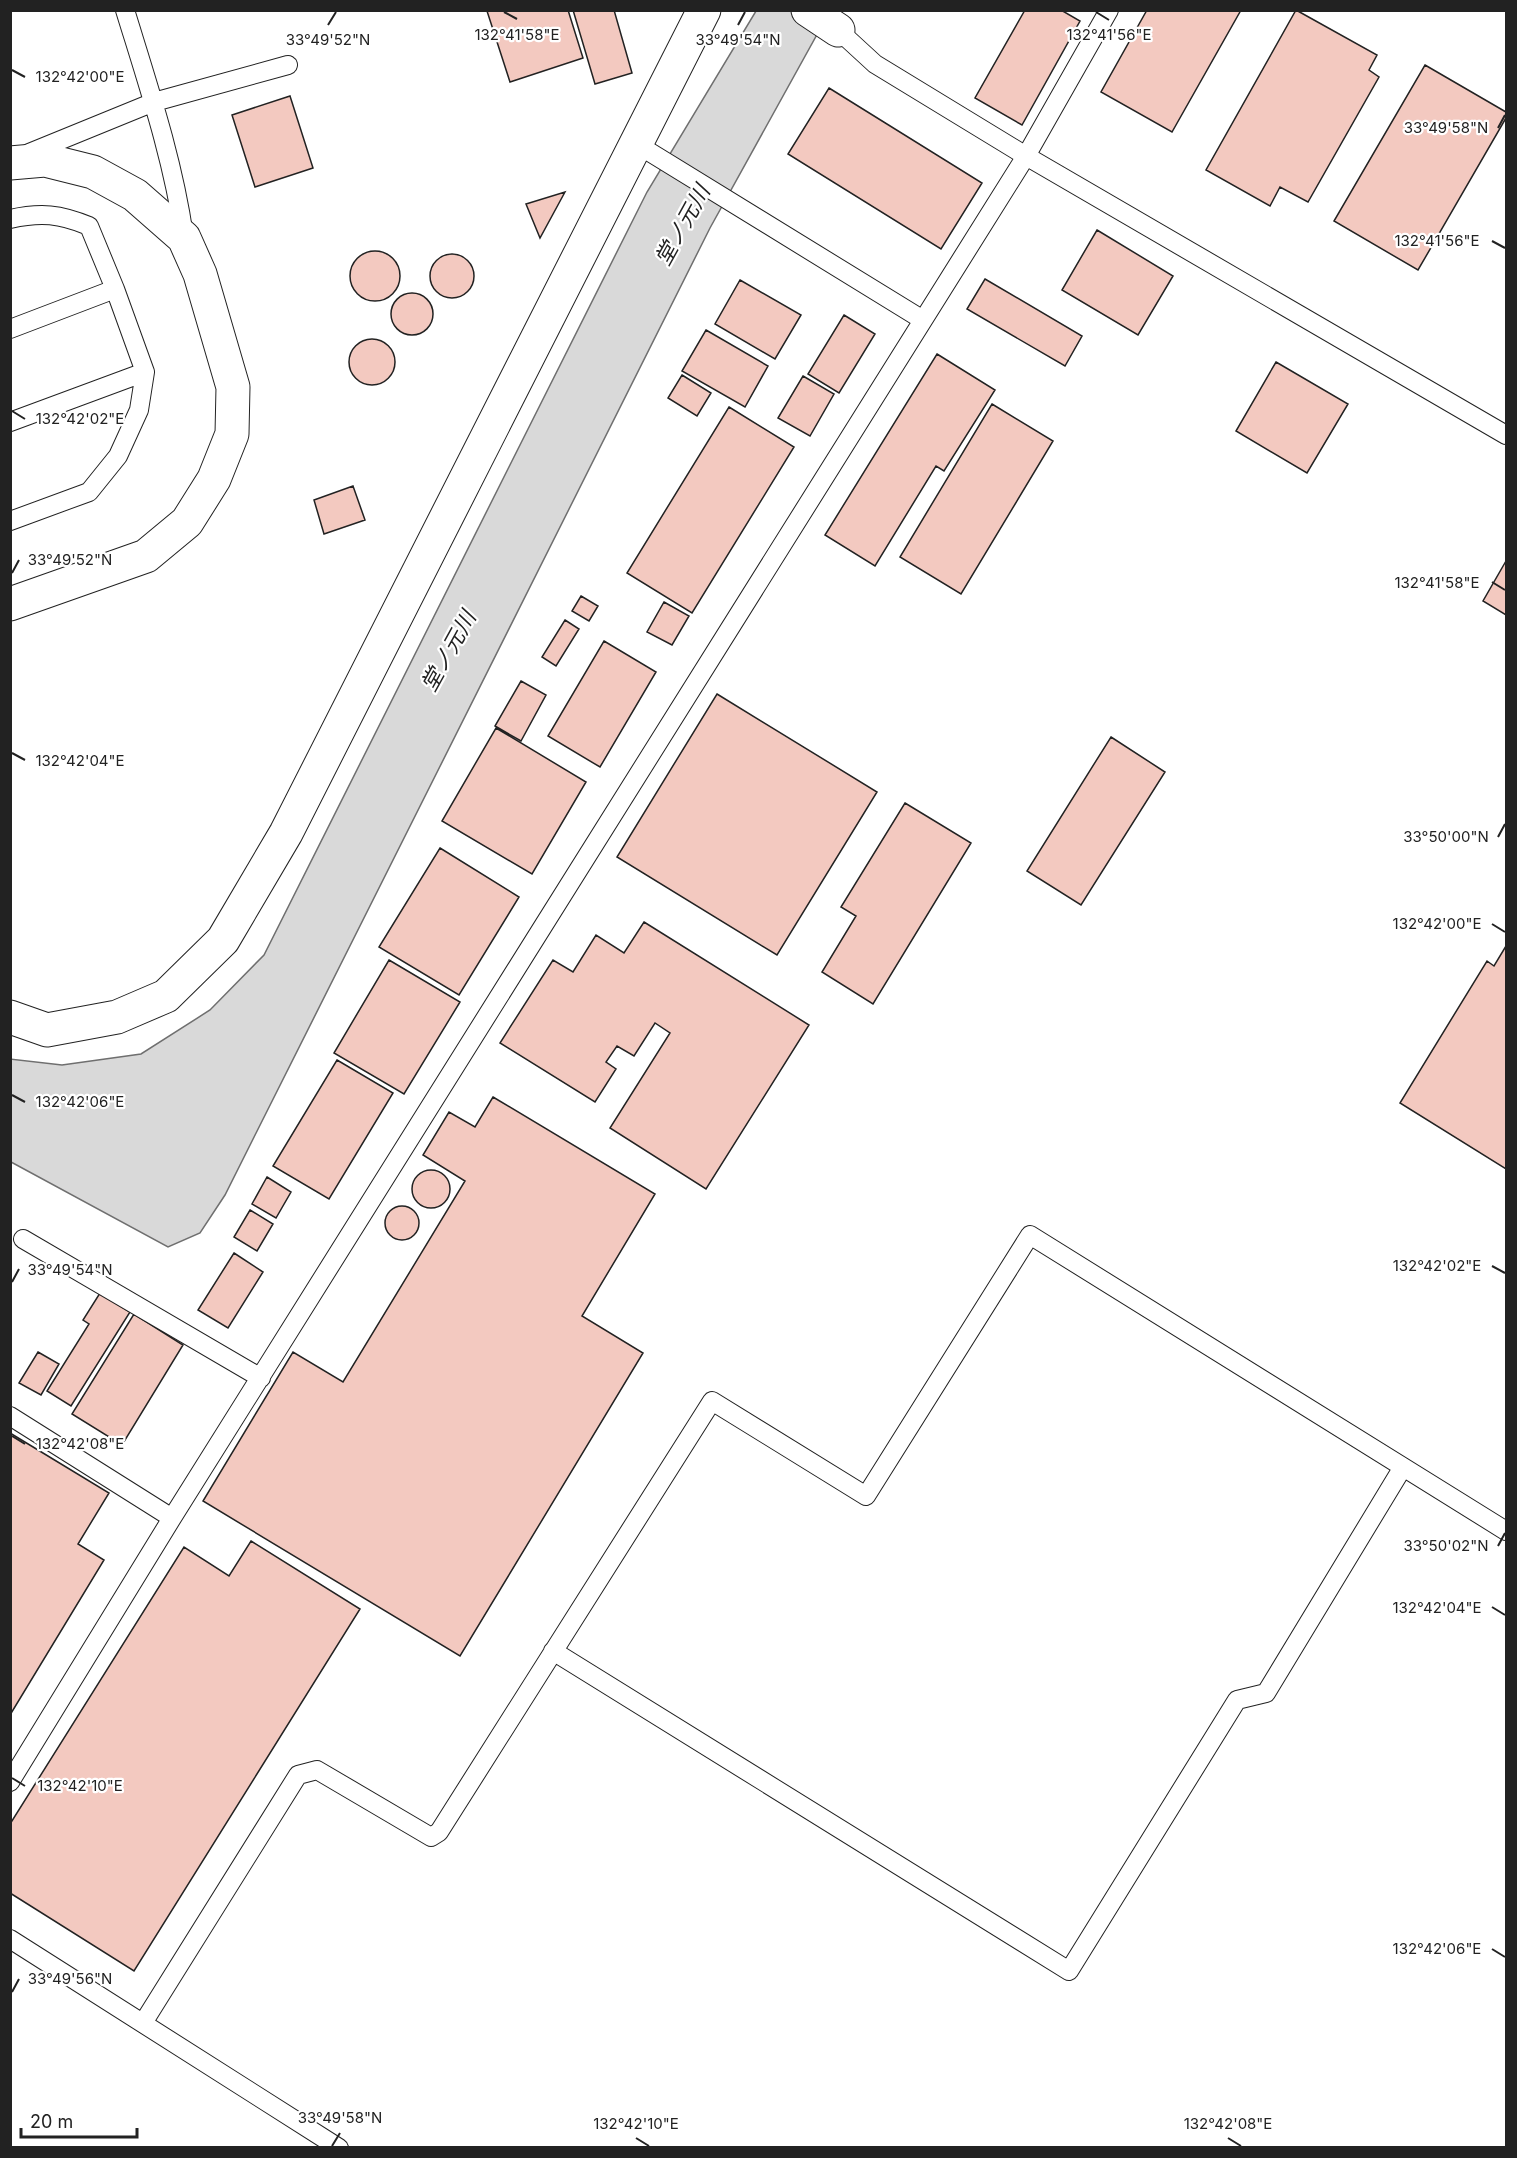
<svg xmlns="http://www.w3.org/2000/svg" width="1517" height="2158" font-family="Inter,'Noto Sans JP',sans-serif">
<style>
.water{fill:#d9d9d9;stroke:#6f6f6f;stroke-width:1.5}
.building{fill:#f3c9c0;stroke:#222;stroke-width:1.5}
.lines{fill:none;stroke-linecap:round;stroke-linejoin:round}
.lane-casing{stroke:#222;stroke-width:20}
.street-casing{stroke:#222;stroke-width:35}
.secondary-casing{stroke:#222;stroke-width:35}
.lane{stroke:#fff;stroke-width:18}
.street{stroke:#fff;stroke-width:33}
.secondary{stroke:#fff;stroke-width:33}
.ticks{fill:none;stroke:#222;stroke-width:2}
.labels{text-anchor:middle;stroke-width:4.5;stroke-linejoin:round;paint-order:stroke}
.water-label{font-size:22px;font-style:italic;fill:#222;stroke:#fff}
.ticks-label{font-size:15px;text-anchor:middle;fill:#222;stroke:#fff;stroke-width:4.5;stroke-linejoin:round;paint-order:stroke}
</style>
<rect width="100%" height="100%" fill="#fff"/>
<path class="water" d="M756,11H830L710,228L225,1195L200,1233L168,1247L11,1162L10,1059L62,1065L141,1054L210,1010L264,955L647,192Z"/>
<path class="building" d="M490,10H568L583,58L510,82L487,11Z
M573,10H614L632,73L595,84Z
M1025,10H1061L1080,21L1022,125L975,98Z
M1147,10H1241L1172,132L1101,92Z
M1296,10L1377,55L1369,70L1379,77L1308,202L1280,187L1270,206L1206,170Z
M1425,65L1506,112V118L1418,270L1334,221Z
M829,88L982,183L941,249L788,154Z
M290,96L313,168L255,187L232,115Z
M565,192L540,238L526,204Z
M1097,230L1173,276L1138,335L1062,290Z
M350 276a25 25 0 1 1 50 0a25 25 0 1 1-50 0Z
M430 276a22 22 0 1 1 44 0a22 22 0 1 1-44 0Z
M985,279L1082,336L1065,366L967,309Z
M740,280L801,315L775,359L715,324Z
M391 314a21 21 0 1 1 42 0a21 21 0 1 1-42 0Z
M844,315L875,334L839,393L808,374Z
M706,330L768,366L745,407L682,371Z
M349 362a23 23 0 1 1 46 0a23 23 0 1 1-46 0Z
M937,354L995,390L944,471L936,466L875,566L825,535Z
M1276,362L1348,404L1307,473L1236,431Z
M682,375L711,393L697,416L668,398Z
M803,376L834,394L810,436L778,418Z
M992,404L1053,441L961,594L900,557Z
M729,407L794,447L692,613L627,573Z
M353,486L365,520L324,534L314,500Z
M1506,561V615L1483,601Z
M581,596L598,606L589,621L572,611Z
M664,602L689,616L672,645L647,632Z
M565,620L579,629L556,666L542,657Z
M604,641L656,672L600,767L548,736Z
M521,681L546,695L521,741L495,726Z
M717,694L877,792L777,955L617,857Z
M496,728L586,782L532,874L442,821Z
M1111,737L1165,772L1081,905L1027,871Z
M905,803L971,843L873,1004L822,972L856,916L841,907Z
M440,848L519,897L459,995L379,947Z
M644,922L809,1025L706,1189L610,1128L670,1033L655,1023L634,1056L617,1046L606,1062L616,1069L595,1102L500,1043L553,960L573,972L596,935L624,953Z
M1506,946V1169L1400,1103L1487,961L1494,966Z
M389,960L460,1002L404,1094L334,1053Z
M337,1060L393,1093L329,1199L273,1166Z
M493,1097L655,1194L582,1316L643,1353L460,1656L203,1501L293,1352L343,1382L465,1181L423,1155L449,1112L475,1127Z
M412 1189a19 19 0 1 1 38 0a19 19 0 1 1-38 0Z
M267,1177L291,1192L276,1218L252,1204Z
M385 1223a17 17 0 1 1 34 0a17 17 0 1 1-34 0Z
M250,1210L273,1224L257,1251L234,1237Z
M234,1253L263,1272L228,1328L198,1310Z
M100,1293L130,1312L71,1406L47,1391L89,1324L83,1320Z
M134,1314L183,1345L122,1445L72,1414Z
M38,1352L59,1364L41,1395L19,1383Z
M10,1433L109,1493L78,1544L104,1560L10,1715Z
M251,1541L360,1609L134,1971L10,1893V1824L184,1547L229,1576Z"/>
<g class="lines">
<g class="lane-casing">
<path id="lane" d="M125,10C148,85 173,159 184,236
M838,30L875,64L1026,156L1506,435
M635,143L923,320
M29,153L154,102L288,65
M10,219C41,212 60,214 89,226L115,289
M10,329L115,289L145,372L139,410L118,456L89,492L10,521
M10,422L145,372
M23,1239L261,1378
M10,1416L172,1518
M553,1651L1069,1971L1237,1700L1266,1693L1403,1467
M10,1782L172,1518L1026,156L1109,10
M10,1939L339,2148
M143,2023L298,1775L317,1770L431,1837L439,1832L712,1401L866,1496L1030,1235L1506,1531"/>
</g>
<g class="street-casing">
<path id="street" d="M808,10L838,30"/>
</g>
<g class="secondary-casing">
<path id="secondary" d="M10,163L45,160L93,172L135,195L184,238L200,274L233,387L232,434L214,479L187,522L146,556L10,604
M10,1017L47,1030L117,1017L166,996L223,940L286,833L704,10"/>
</g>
<use href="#lane" class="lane"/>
<use href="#street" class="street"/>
<use href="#secondary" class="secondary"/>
</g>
<path class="ticks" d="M504,12L517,19M1096,12L1109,20M328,25L336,12M738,25L745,12M12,70L25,77M1498,128L1505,115M1492,241L1505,248M12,411L25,419M12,573L19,560M1492,582L1505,590M12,753L25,760M1498,837L1505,824M1492,924L1505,932M12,1095L25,1102M1492,1266L1505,1273M12,1282L19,1269M12,1436L25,1444M1498,1546L1505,1533M1492,1607L1505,1615M12,1778L25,1786M1492,1949L1505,1957M12,1992L19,1979M636,2138L649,2146M1228,2138L1241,2146M332,2146L340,2133"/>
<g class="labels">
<g class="water-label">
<text transform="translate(682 225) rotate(-61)" y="8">堂ノ元川</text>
<text transform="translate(448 651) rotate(-61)" y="8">堂ノ元川</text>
</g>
</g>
<g class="ticks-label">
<text x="517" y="40">132°41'58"E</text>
<text x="1109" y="40">132°41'56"E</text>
<text x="328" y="45">33°49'52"N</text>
<text x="738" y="45">33°49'54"N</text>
<text x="80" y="82">132°42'00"E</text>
<text x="1446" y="133">33°49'58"N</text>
<text x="1437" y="246">132°41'56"E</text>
<text x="80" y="424">132°42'02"E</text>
<text x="70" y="565">33°49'52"N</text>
<text x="1437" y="588">132°41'58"E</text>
<text x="80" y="766">132°42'04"E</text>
<text x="1446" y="842">33°50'00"N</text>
<text x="1437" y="929">132°42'00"E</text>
<text x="80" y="1107">132°42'06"E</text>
<text x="1437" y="1271">132°42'02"E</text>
<text x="70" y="1275">33°49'54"N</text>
<text x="80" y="1449">132°42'08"E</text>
<text x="1446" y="1551">33°50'02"N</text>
<text x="1437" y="1613">132°42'04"E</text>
<text x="80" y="1791">132°42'10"E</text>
<text x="1437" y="1954">132°42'06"E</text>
<text x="70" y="1984">33°49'56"N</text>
<text x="340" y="2123">33°49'58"N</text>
<text x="636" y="2129">132°42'10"E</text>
<text x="1228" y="2129">132°42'08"E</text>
</g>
<rect width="1517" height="2158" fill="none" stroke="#222222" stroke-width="24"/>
<path d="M21 2128v9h116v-9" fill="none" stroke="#222222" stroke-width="3"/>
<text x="30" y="2128" font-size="18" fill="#222222" stroke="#ffffff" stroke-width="4.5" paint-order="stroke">20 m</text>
</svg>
